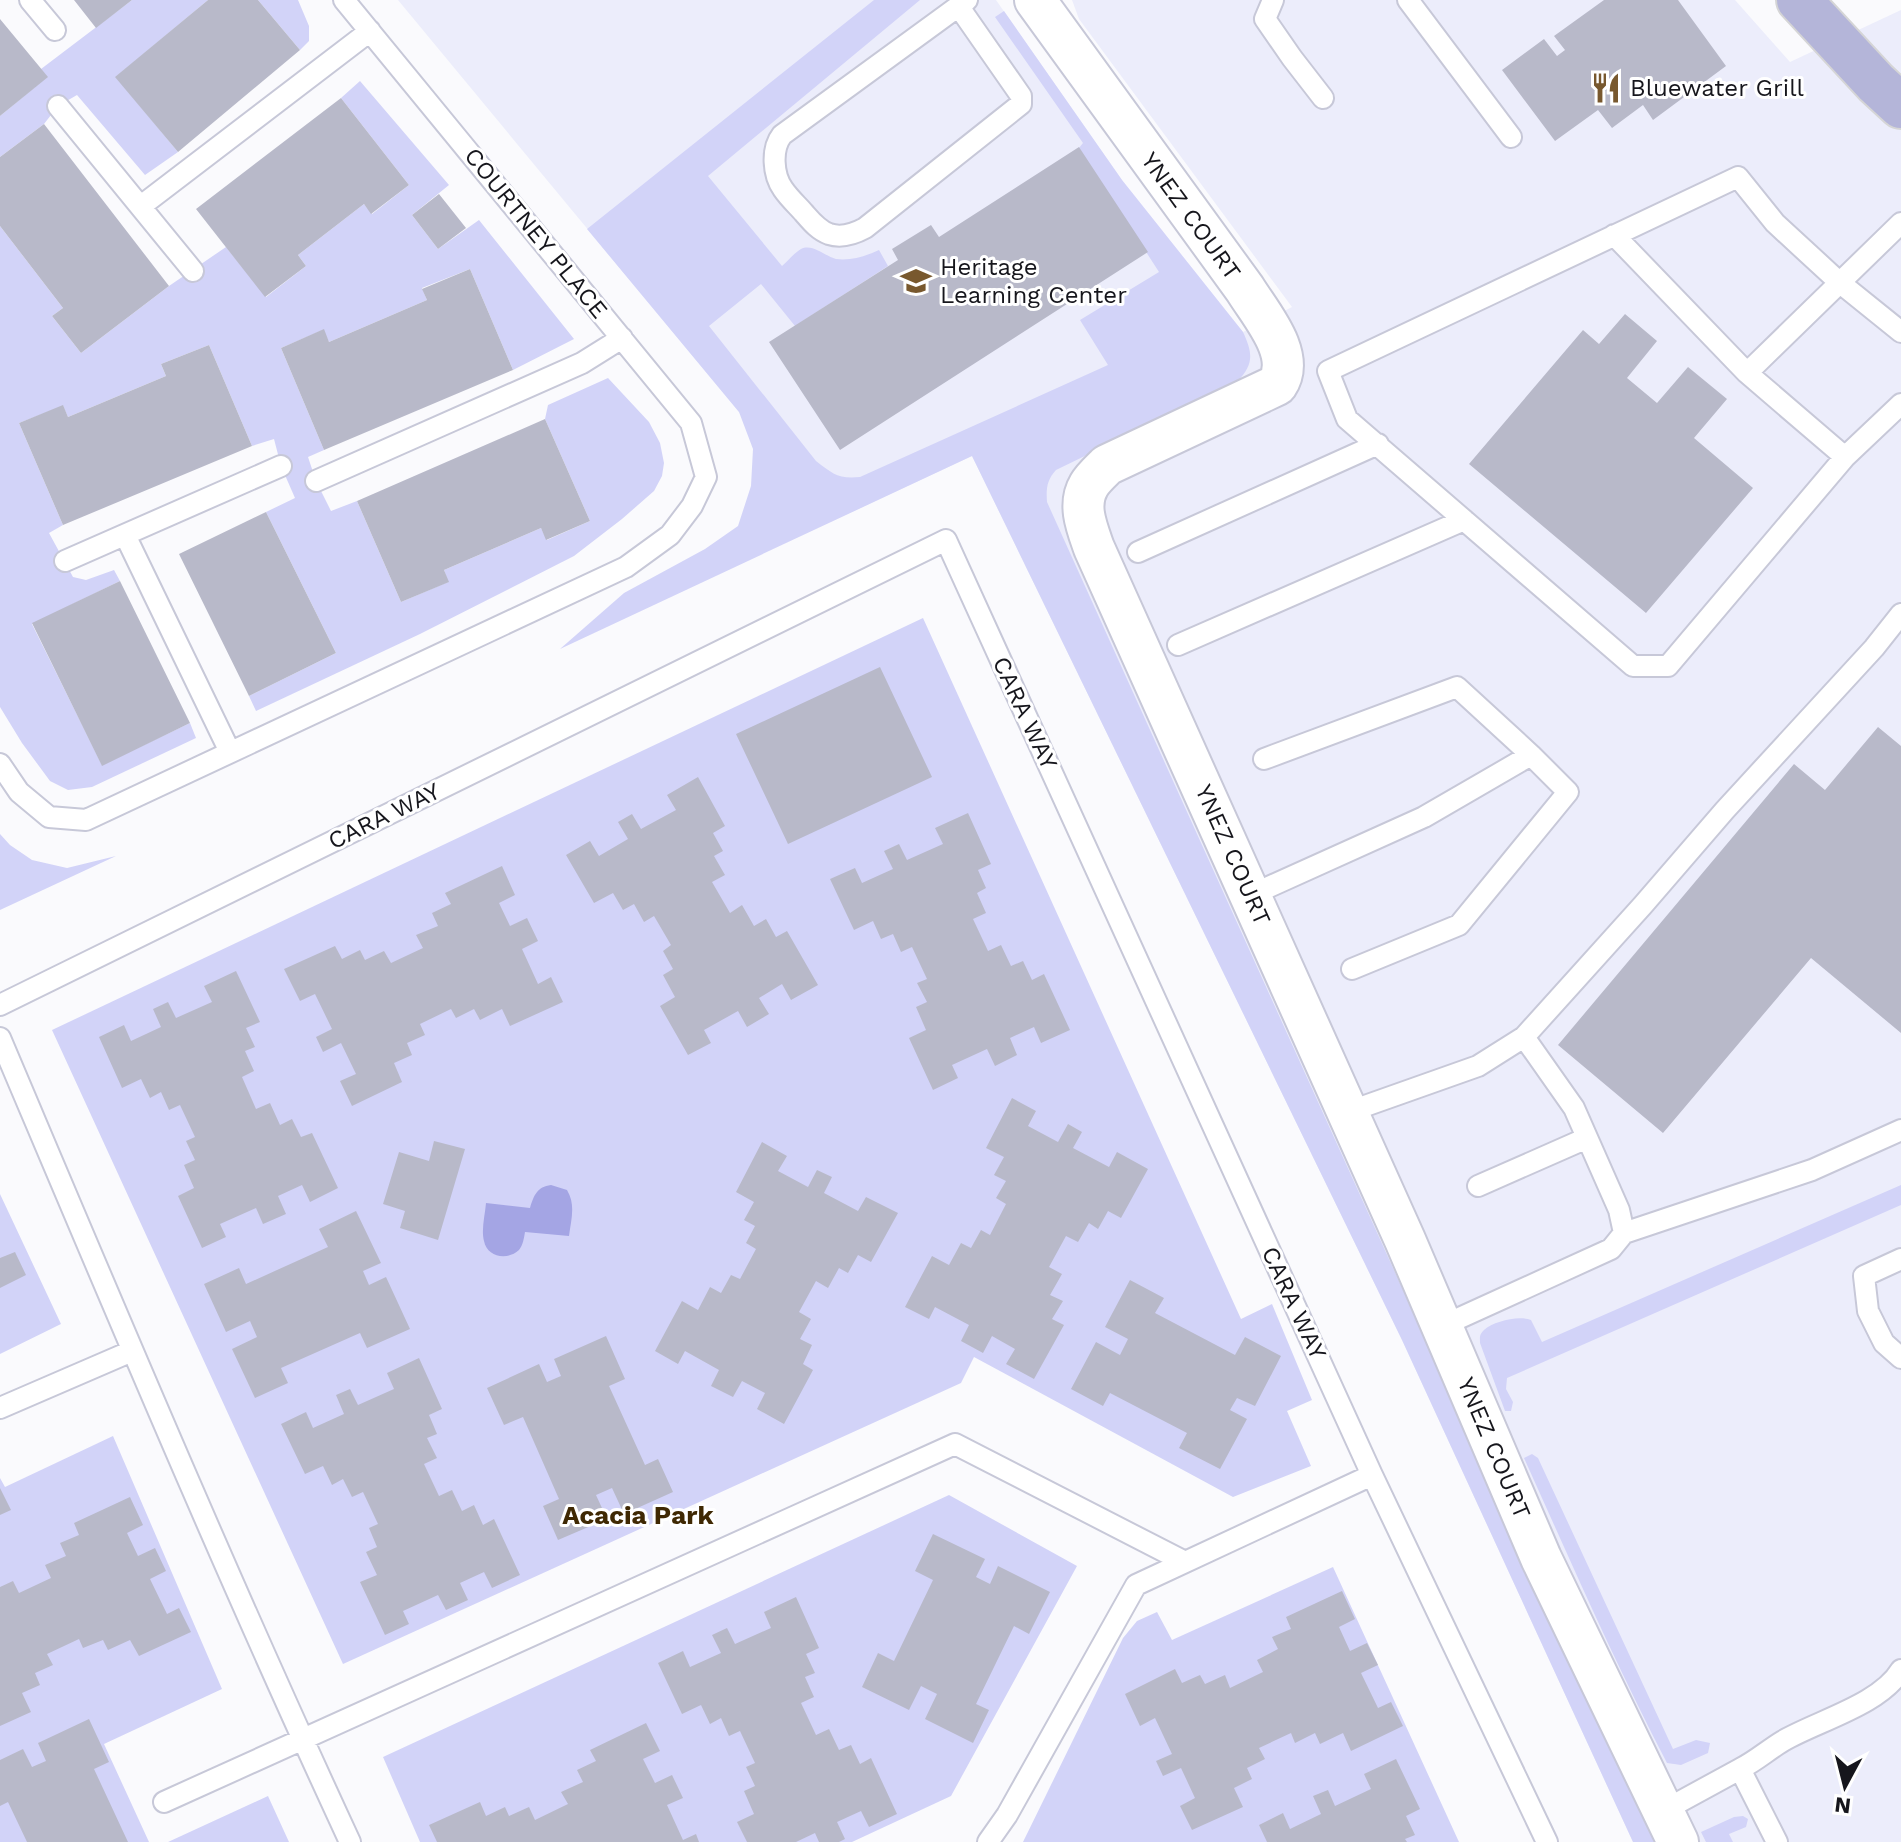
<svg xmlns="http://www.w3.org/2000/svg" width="1901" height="1842" font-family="'Work Sans',sans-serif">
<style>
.built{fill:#ecedfb}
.green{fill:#d2d3f8}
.water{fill:#a4a5e4}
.building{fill:#b8b9c9}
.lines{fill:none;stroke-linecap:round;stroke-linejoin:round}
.service-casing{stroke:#c7c8d8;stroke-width:24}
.minor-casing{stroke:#c7c8d8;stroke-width:44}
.primary-casing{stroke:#d5d5d6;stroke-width:48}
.service{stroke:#fff;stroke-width:20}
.minor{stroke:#fff;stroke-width:40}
.primary{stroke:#b4b5d9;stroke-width:44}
.labels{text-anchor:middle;stroke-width:6;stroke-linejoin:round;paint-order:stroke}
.poi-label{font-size:24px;fill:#16161c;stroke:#fff;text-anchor:start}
.street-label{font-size:24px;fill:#16161c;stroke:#fff}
.neighbourhood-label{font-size:26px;font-weight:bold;fill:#3f2803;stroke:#fff}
</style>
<rect width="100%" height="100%" fill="#fafafd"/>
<path class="built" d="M398,0H996L1122,180L1243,332L1292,307L1079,19L1072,0H1735L1790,62L1901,10V1842H1633L1402,1340L972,456L830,522Z"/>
<path class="green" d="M132,0H208L116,77L178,152L145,175L77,95L58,106L44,124L0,157V116L47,77L41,69Z
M258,0H298L309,26V41L300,50Z
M874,0H920L708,176L782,266C788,261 794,253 801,249C812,243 825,256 836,259C851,261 866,256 879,250L888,266L795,326L761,284L709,326L816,461C833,474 838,479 860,477L1108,365L1080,320L1159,272L1079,148L1083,143L995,17L1004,11L1122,180L1243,332C1253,354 1254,364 1237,382L1056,470C1047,480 1046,488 1047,502L1417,1321L1661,1842H1633L1402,1340L972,456L560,649L624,593L705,549L738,526L751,486L753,449L739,412L587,229Z
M360,81L449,185L412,215L438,249L479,220L574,339L513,370L470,269L422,288L427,300L329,342L323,330L281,348L324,450L308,457L316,481L331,511L357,501L401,602L448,582L444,570L541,528L547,540L590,521L545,419L548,405L608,378L649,422L660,443L664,463L662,476L654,491L622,519L574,556L420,634L256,711L249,696L336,653L266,512L295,498L281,466L274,439L252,446L209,345L161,364L166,376L68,417L63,406L19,423L63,525L49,533L73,577L86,580L114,570L120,581L32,624L102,765L190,723L196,738L92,787L68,790L50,781L22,743L0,707V226L63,308L52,316L81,353L169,286L226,247L266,297L306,266L298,255L364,204L372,214L409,185L341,98Z
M923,618L1241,1319L1272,1304L1312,1400L1287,1411L1311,1466L1233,1497L974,1357L961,1383L343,1664L52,1030Z
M0,834L10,845L32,860L67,868L116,856L0,910Z
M1901,1185V1205L1507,1378L1506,1389L1513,1402L1511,1411H1505L1480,1343C1480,1337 1479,1335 1484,1330C1494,1321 1519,1315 1531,1320L1542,1342Z
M0,1194L61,1324L0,1354Z
M113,1436L222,1689L104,1744L149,1842H0V1478L5,1487Z
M1532,1454L1538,1458L1673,1749L1696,1740L1710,1743L1708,1753L1681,1765L1667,1763C1615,1663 1570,1560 1524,1458Z
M949,1495L1077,1566L951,1796L852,1842H420L383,1757Z
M1333,1567L1459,1842H1023L1123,1638L1137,1621L1157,1612L1172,1640Z
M268,1796L289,1842H168Z
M1743,1816L1748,1819L1746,1827L1729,1834L1733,1842H1706L1701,1832L1734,1817Z"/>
<path class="water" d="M551,1185L567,1190C576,1205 571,1220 569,1236L525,1232C524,1238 523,1245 519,1250C507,1261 487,1257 484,1241C481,1230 485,1215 486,1203L530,1208C534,1195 537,1187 551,1185Z"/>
<path class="building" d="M74,0H132L96,28Z
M208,0H258L300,50L178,152L115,77Z
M1604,0H1678L1726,66L1653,120L1643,105L1612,128L1598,110L1555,141L1502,70L1544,39L1557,56L1565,50L1554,36Z
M0,19L48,77L0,116Z
M341,98L409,185L371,214L364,204L298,255L306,266L265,297L196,209Z
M44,124L169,286L81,353L52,316L63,308L0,226V157Z
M1079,147L1148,252L840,450L769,342L898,260L892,249L931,225L939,237Z
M439,194L466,228L438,249L412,215Z
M470,269L513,370L324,450L281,348L324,329L329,342L427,300L422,289Z
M1625,314L1657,341L1627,378L1657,403L1688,367L1727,399L1694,438L1753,488L1646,613L1469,464L1583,330L1599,344Z
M209,345L252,446L63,525L19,423L63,405L68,417L166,376L161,364Z
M545,419L590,521L546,540L541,528L444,570L449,582L401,602L357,501Z
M266,512L336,653L249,696L179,554Z
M120,581L190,723L102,766L32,623Z
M880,667L932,777L788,844L736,734Z
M1878,727L1901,746V1033L1811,958L1663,1133L1558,1045L1794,764L1825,790Z
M698,777L725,826L713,833L723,851L714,856L725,875L712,882L730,913L742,905L754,926L766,919L776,937L787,931L818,985L791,1000L782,984L759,998L769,1014L747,1027L738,1011L704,1030L711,1043L688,1055L660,1006L675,997L663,975L673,969L663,951L671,945L654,916L644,922L634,904L623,910L613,893L594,903L566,855L590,841L599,856L628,839L618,822L632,814L641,829L676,810L667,795Z
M968,813L991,864L978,870L986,888L977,893L986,913L973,919L988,951L1001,945L1011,966L1023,961L1032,980L1044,974L1070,1030L1041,1043L1034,1027L1010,1038L1017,1055L995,1066L987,1049L952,1065L958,1078L933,1090L909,1038L926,1030L916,1007L927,1002L917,983L927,979L912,947L901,952L893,934L881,939L873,921L854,930L830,879L855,868L862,883L893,869L884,851L899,844L907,860L943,844L935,828Z
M502,866L515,895L499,903L510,926L527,918L538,941L522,949L538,984L551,977L563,1002L510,1026L502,1009L480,1020L474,1009L456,1018L451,1009L420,1024L425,1035L407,1043L412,1055L394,1063L402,1082L352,1106L340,1081L356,1074L341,1043L323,1052L316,1037L332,1029L315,994L300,1001L284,969L335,946L342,959L360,950L365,960L384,951L391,963L423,948L416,935L438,926L432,913L451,904L445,893Z
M236,971L260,1022L246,1028L255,1047L245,1051L254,1071L242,1077L256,1109L270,1103L280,1125L292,1119L301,1137L312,1133L338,1188L310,1202L302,1185L278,1196L286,1214L263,1224L256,1208L220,1224L226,1237L202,1248L178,1196L194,1188L184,1165L195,1160L186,1141L195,1137L180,1105L169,1110L161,1092L150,1098L141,1079L122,1088L99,1037L124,1025L131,1041L161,1027L153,1009L168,1002L176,1018L212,1002L204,986Z
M1012,1098L1036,1111L1028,1126L1058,1142L1068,1124L1082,1132L1073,1148L1109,1167L1117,1152L1148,1169L1121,1218L1108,1211L1098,1229L1089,1223L1078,1242L1066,1236L1049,1267L1062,1274L1050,1295L1063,1301L1052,1319L1064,1325L1034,1379L1006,1364L1015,1349L992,1336L983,1353L961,1341L969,1325L935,1307L929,1319L905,1307L932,1256L949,1265L961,1243L971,1248L981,1230L990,1235L1006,1204L996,1198L1006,1181L994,1175L1004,1157L986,1148Z
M434,1141L465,1149L438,1240L400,1228L405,1211L383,1204L399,1152L429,1161Z
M762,1142L787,1156L778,1171L808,1187L817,1170L832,1177L824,1193L858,1211L866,1197L898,1213L871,1262L858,1255L848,1273L839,1268L828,1288L816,1281L799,1312L811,1319L800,1339L812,1345L803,1364L813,1370L784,1424L757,1409L765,1393L742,1381L733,1397L711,1386L719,1370L685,1351L678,1364L655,1351L682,1301L698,1310L710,1287L721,1293L731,1275L740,1279L756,1249L746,1243L755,1226L744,1220L754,1202L736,1192Z
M356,1211L381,1263L363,1271L369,1285L386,1277L410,1329L367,1348L360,1333L281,1368L288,1383L255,1398L232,1349L257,1337L250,1321L226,1332L204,1284L239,1268L246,1284L328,1247L319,1229Z
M15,1252L26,1275L0,1288V1258Z
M1130,1280L1164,1298L1155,1313L1235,1355L1245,1337L1281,1356L1255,1406L1237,1398L1230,1410L1247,1419L1220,1469L1179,1448L1187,1433L1110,1393L1103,1406L1071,1389L1096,1342L1120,1355L1128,1339L1105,1327Z
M606,1336L625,1379L609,1386L645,1465L658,1459L673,1492L624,1514L612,1488L596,1495L607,1519L558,1540L543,1506L559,1499L523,1417L504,1425L487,1388L539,1364L547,1382L561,1376L554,1359Z
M419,1358L442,1409L429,1415L437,1434L427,1438L437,1458L424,1464L439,1496L452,1490L462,1511L474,1505L483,1525L494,1519L520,1575L492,1588L484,1572L460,1583L468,1600L446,1610L438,1595L403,1611L409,1624L385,1635L360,1582L377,1575L366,1552L377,1547L369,1528L378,1524L363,1492L352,1497L343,1479L332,1485L323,1466L305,1474L281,1424L306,1412L313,1428L344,1414L336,1395L350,1389L358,1405L394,1389L387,1373Z
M0,1488L11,1510L0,1515Z
M130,1497L143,1525L127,1533L138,1556L155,1548L166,1571L150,1579L167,1614L179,1608L191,1632L139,1656L130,1640L108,1650L103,1640L83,1648L79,1639L47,1654L53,1665L35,1673L40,1685L22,1693L31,1712L0,1726V1587L13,1581L19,1593L51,1578L45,1565L66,1556L60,1543L79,1535L74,1523Z
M933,1534L985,1559L976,1577L990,1584L998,1566L1050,1592L1029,1634L1014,1626L976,1704L989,1710L973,1743L925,1719L937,1694L921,1686L909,1710L862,1687L878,1653L894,1661L933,1580L915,1571Z
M1342,1591L1355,1619L1339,1627L1350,1651L1367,1643L1378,1665L1361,1673L1378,1708L1391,1702L1403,1726L1351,1751L1343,1733L1320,1744L1315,1733L1295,1743L1291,1733L1259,1748L1265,1759L1247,1768L1252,1779L1234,1788L1243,1807L1192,1830L1180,1806L1195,1798L1181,1768L1163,1776L1156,1761L1172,1754L1155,1718L1140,1726L1125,1694L1175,1669L1182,1683L1200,1675L1205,1684L1225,1675L1230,1688L1263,1672L1257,1660L1278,1649L1272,1637L1291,1629L1286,1617Z
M796,1597L819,1648L806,1654L815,1673L805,1677L814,1697L801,1703L816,1735L829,1729L839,1750L851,1745L860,1764L871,1758L897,1814L869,1827L861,1811L837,1822L845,1839L839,1842H819L815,1833L796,1842H747L737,1822L754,1814L744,1791L755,1786L746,1767L755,1763L740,1731L729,1736L721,1718L710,1724L701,1705L682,1714L658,1663L683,1651L690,1667L721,1653L712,1635L727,1628L735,1644L771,1628L764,1612Z
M89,1719L109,1762L94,1769L128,1842H27L8,1802L0,1806V1760L23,1749L32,1767L46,1761L38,1743Z
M646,1723L660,1751L643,1759L655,1783L672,1775L683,1798L667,1805L683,1840L696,1834L699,1842H437L429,1825L480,1802L486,1816L505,1807L509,1816L529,1807L535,1820L568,1804L561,1792L583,1782L577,1770L596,1761L590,1750Z
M1396,1759L1420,1809L1406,1816L1415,1835L1405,1839L1407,1842H1267L1259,1825L1283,1813L1290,1829L1321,1814L1313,1796L1328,1790L1335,1806L1371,1789L1364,1774Z"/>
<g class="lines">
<g class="service-casing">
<path id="service" d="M30,0L55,30
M1273,0L1265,19L1292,58L1323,98
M1408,0L1511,137
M959,7L1021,96V104L865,228C854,234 841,238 829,234C818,230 811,221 804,213C798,206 789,198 783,189C773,175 771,149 782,135L967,0
M58,106L193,271
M141,206L370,31
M1614,235L1747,373
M1901,332L1839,282L1775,223L1738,177L1328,371L1347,419L1633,666H1668L1845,457L1901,404
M1845,457L1747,373L1901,223
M316,481L582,363L622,338
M125,535L230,752
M1138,552L1378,444
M65,561L281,466
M1178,645L1464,520
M1264,759L1457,687L1531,755
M0,764L19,792L49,817L86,820L626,567L670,535L692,506L706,477L691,423L344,0
M1251,895L1424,817L1531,755L1568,792L1459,925L1352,969
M0,1005L946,540L1372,1475L1547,1842
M0,1038C114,1307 227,1577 350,1842
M1348,1112L1478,1066L1524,1037L1643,905L1725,810L1874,648L1901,614
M1478,1186L1587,1138
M1624,1233L1812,1170L1901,1130
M1901,1259L1864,1276L1868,1311L1884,1343L1901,1358
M1442,1326L1611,1249L1624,1233L1619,1210L1574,1108L1524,1037
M0,1408L132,1351
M1740,1769C1756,1761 1768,1750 1783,1741C1817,1721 1880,1705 1901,1670
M164,1802L955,1444L1185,1562
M1663,1811L1740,1769L1777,1842
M988,1842L1007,1815L1136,1585L1372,1475"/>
</g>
<g class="minor-casing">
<path id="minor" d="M1035,0L1245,289C1261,315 1297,355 1277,385L1107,465C1101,471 1093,478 1089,485C1077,505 1087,528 1094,548L1405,1240L1541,1558L1678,1842"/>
</g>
<g class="primary-casing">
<path id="primary" d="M1799,0L1876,83L1901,106"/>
</g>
<use href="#service" class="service"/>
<use href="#minor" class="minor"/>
<use href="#primary" class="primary"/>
</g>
<defs>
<g id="restaurant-bare" transform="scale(2.4)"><path d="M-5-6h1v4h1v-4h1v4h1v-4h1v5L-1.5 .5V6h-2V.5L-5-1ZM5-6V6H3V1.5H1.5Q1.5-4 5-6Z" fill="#78582e" stroke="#fff" stroke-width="2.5" paint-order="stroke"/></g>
<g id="school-bare" transform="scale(2.4)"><path d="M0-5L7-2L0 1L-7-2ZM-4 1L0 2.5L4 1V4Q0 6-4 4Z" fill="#78582e" stroke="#fff" stroke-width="2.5" paint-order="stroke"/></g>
</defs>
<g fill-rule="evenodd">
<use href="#restaurant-bare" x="1606" y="88"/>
<use href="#school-bare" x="916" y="281"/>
</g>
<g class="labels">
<g class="poi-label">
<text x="1630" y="96">Bluewater Grill</text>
<text x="940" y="275">Heritage<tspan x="940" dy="28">Learning Center</tspan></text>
</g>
<g class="street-label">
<text transform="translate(1191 216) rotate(54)" y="8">YNEZ COURT</text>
<text transform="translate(536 233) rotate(51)" y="8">COURTNEY PLACE</text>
<text transform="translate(1025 713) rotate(65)" y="8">CARA WAY</text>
<text transform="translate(384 816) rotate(-26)" y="8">CARA WAY</text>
<text transform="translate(1233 855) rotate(66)" y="8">YNEZ COURT</text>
<text transform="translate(1294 1303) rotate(65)" y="8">CARA WAY</text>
<text transform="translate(1494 1448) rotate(67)" y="8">YNEZ COURT</text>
</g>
<g class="neighbourhood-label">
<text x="638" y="1524">Acacia Park</text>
</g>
</g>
<g transform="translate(1845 1786) rotate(187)" stroke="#ffffff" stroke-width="6" paint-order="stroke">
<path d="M0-6L14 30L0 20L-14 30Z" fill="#16161c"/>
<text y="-12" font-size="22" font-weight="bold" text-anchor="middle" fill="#16161c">N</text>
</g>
</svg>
